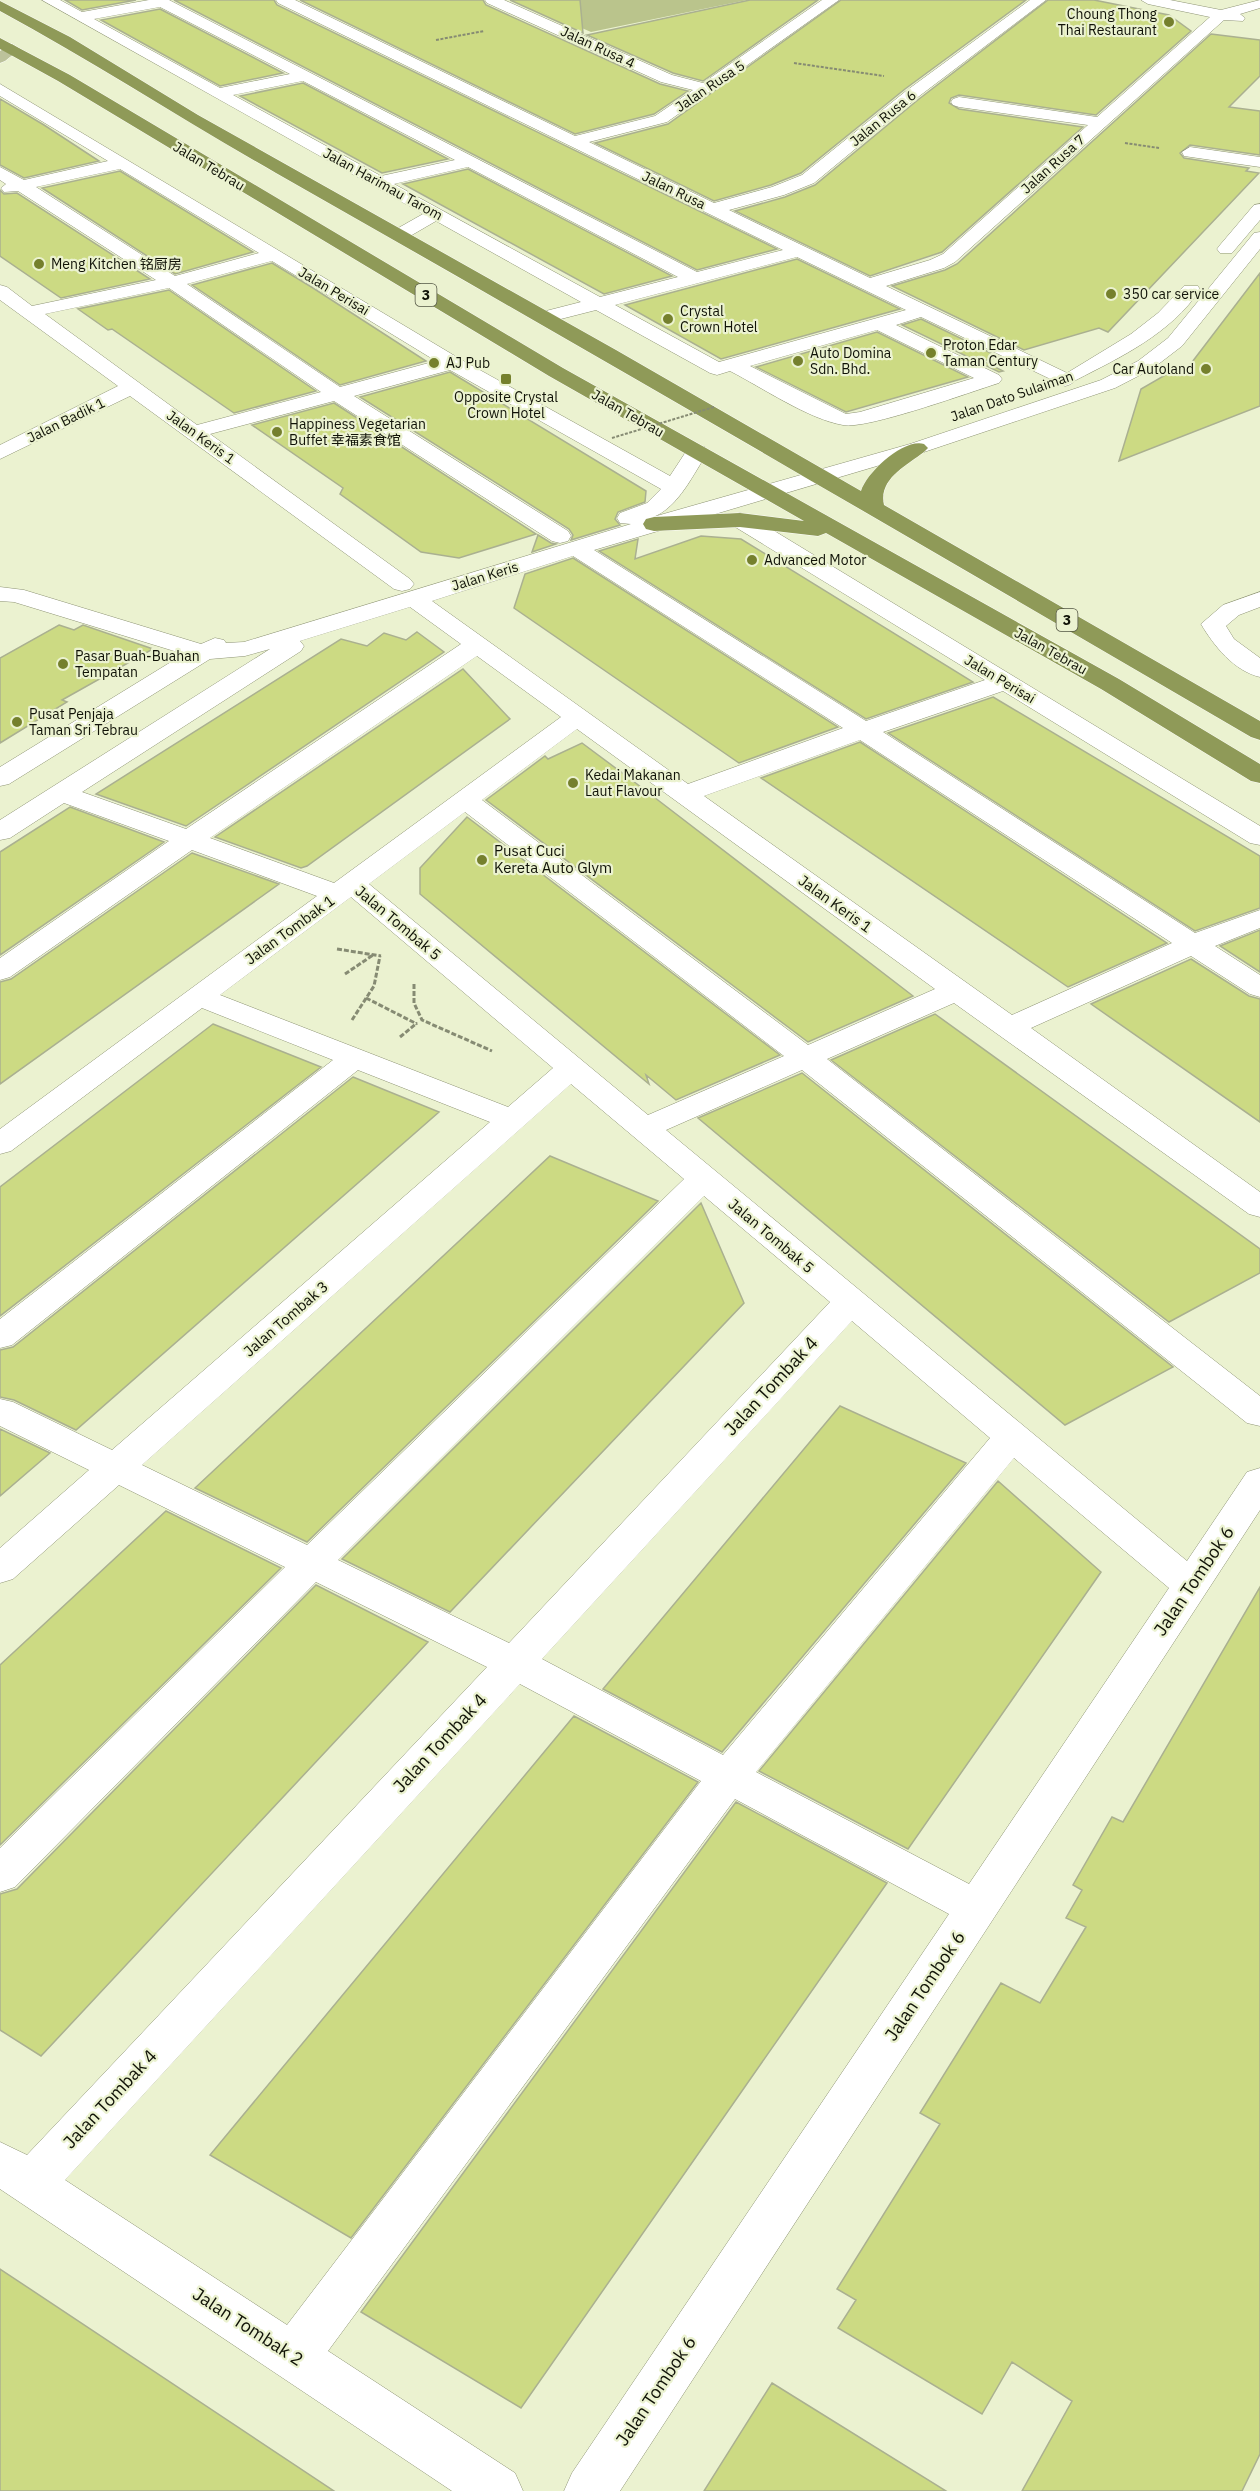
<svg xmlns="http://www.w3.org/2000/svg" width="1260" height="2491" font-family="'IBM Plex Sans','Noto Sans SC',sans-serif">
<style>
.green{fill:#bac48c}
.building{fill:#ccda83;stroke:#aab090;stroke-width:1.5}
.lines{fill:none;stroke-linecap:round;stroke-linejoin:round}
.minor-casing{stroke:#8e9475;stroke-width:1}
.major-casing{stroke:#fff;stroke-width:1}
.highway-casing{stroke:#fff;stroke-width:1}
.path-far1{stroke:#868b73;stroke-width:2;stroke-dasharray:3 1.5;stroke-linecap:butt}
.path{stroke:#868b73;stroke-width:3;stroke-dasharray:5 2;stroke-linecap:butt}
.minor{fill:#fff;fill-rule:evenodd}
.major{fill:#bcc29b;fill-rule:evenodd}
.highway{fill:#8f9a58;fill-rule:evenodd}
.path-bridge{stroke:#868b73;stroke-width:2;stroke-dasharray:3 1.5;stroke-linecap:butt}
.poi-dot{fill:#75802d;stroke:#ebf2d0;stroke-width:2}
.labels{text-anchor:middle;stroke-width:4.5;stroke-linejoin:round;paint-order:stroke}
.far-poi-label{font-size:14px;fill:#101207;stroke:#ebf2d0;text-anchor:start}
.far-street-label{font-size:14px;fill:#101207;stroke:#ebf2d0}
.shield{fill:#ebf2d0;stroke:#525543;stroke-width:1.5}
.shield-label{font-size:14px;font-weight:bold;fill:#101207}
.poi-label{font-size:15px;fill:#101207;stroke:#ebf2d0;text-anchor:start}
.street-label{font-size:15px;fill:#101207;stroke:#ebf2d0}
.near-street-label{font-size:18px;fill:#101207;stroke:#ebf2d0}
</style>
<rect width="100%" height="100%" fill="#ebf2d0"/>
<path class="green" d="M517,0H747L591,32Z"/>
<path class="building" d="M65,0H136L82,10Z
M174,0H274L277,5L777,249L697,270Z
M300,0H483L486,5L660,84L688,91L654,114L575,134Z
M510,0H580L583,33Z
M750,0H818L703,81L673,73L587,35Z
M841,0H1026L905,89L801,173L771,185L714,201L595,143L668,124Z
M1048,0H1094L1169,15L1191,31L1096,115L959,95L951,98L949,103L959,109L1083,127L942,252L870,276L735,211L785,197L815,185L919,99Z
M160,9L283,73L220,86L101,20Z
M1211,34L1260,40V76L1229,107L1260,111V155L1190,145L1180,153L1184,158L1249,168L1246,171L1259,173L1108,332L1099,328L1024,350L892,286L945,270L957,264Z
M303,83L448,159L382,173L240,96Z
M0,99L44,125L99,161L24,178L0,165Z
M468,169L672,276L604,294L403,184Z
M120,171L253,252L175,274L42,188Z
M0,190L4,194L17,193L150,279L61,298L0,256Z
M797,259L900,309L721,359L625,305Z
M272,263L313,288L426,361L340,385L192,285Z
M1260,273V406L1119,461L1141,389L1179,367L1186,370Z
M169,290L316,391L234,413L112,329L108,330L78,309Z
M921,319L999,357L983,361L1003,371L999,372L902,325Z
M877,332L968,377L846,412L756,367Z
M450,372L646,491L645,502L618,512L615,519L620,525L571,540L573,535L569,529L360,397Z
M334,403L536,534L459,558L421,552L340,494L343,488L252,425Z
M538,535L551,543L556,544L532,552Z
M701,536L741,539L973,682L866,719L599,551L638,539L635,559Z
M573,558L838,727L739,763L514,608L525,574Z
M59,625L74,630L83,625L153,649L62,700L67,702L0,743V658Z
M417,632L444,652L186,826L96,794L341,639L367,646L384,633L406,640Z
M463,669L510,719L307,866L301,868L215,837Z
M993,697L1260,856V908L1195,931L888,733Z
M860,742L1167,943L1068,987L761,778Z
M582,743L637,784L913,996L808,1042L486,800L545,756L548,759Z
M70,807L164,842L0,955V852Z
M467,817L780,1055L676,1100L646,1075L649,1084L420,894V868Z
M192,853L279,884L0,1084V982L11,979Z
M1260,930V972L1220,946Z
M1191,959L1249,996L1260,999V1122L1091,1004Z
M935,1014L1260,1249V1273L1169,1322L831,1060Z
M213,1024L321,1067L0,1316V1187Z
M802,1073L1173,1367L1065,1425L698,1118Z
M353,1077L439,1112L76,1430L14,1400L0,1397V1350L13,1347Z
M550,1156L658,1201L307,1542L195,1488Z
M701,1203L744,1303L450,1612L342,1559Z
M840,1406L966,1463L722,1752L603,1689Z
M0,1429L50,1453L0,1496Z
M998,1481L1101,1572L908,1849L759,1771Z
M166,1511L281,1568L0,1845V1665Z
M316,1585L428,1642L41,2056L0,2030V1894L17,1889Z
M1260,1587V2454L1242,2491H1022L1072,2401L1012,2362L982,2414L838,2328L856,2300L837,2289L940,2124L920,2113L1001,1983L1040,2003L1086,1927L1066,1918L1082,1890L1073,1885L1112,1817L1123,1822Z
M574,1716L698,1782L351,2238L210,2155Z
M736,1802L887,1883L521,2408L361,2312Z
M0,2269L334,2491H0Z
M772,2383L946,2491H704Z"/>
<g class="lines">
<g class="minor-casing">
<path id="minor" d="M42,0H60L82,12L149,0H169L697,272L783,250L278,3L276,0H295L575,136L655,116L693,90L661,82L487,3L485,0H504L672,75L703,83L822,0H839L667,122L589,142L714,203L772,187L802,175L906,91L1030,0H1046L918,97L814,183L784,195L729,210L870,278L930,260L943,254L1088,125L959,107L953,105L951,102L953,99L959,97L1097,117L1210,17L1148,4L1141,0H1170L1221,10L1260,0V8L1240,14L1245,18L1243,21L1224,20L955,262L944,268L886,286L1067,373L1131,334L1158,313L1184,286H1198L1200,290C1170,334 1121,357 1076,380C1073,382 1071,385 1065,386L921,317L896,325L999,375L1002,379L999,383C970,392 866,430 843,425C808,419 763,388 730,371L717,375L710,373L596,310L545,323L538,321L535,317L538,313L581,302L436,221L405,239H393L390,235L393,231L423,214ZM160,7L290,74L220,88L94,19ZM303,81L455,160L381,176L233,95ZM468,167L678,277L600,297L394,184ZM797,257L906,310L719,362L615,305ZM877,330L974,378L860,412L846,414L750,366Z
M0,84L460,359L670,476L689,447L697,446L705,447L708,452C693,474 679,507 653,517L910,444L1101,380L1138,361L1168,338L1254,233L1260,232V249L1182,346L1152,369L1115,388L924,452L594,550L866,721L985,680L732,525L729,520L732,515L740,513L748,515L1260,826V845L1250,843L1003,691L883,732L1195,933L1260,910V928L1215,946L1260,975V997L1250,994L1191,956L1031,1028L1260,1192V1217L1249,1214L954,1003L827,1059L1260,1396V1426L1247,1423L802,1070L666,1130L1187,1561L1247,1472L1260,1468V1510L620,2491H564L572,2473L949,1914L735,1799L328,2351L515,2473L523,2491H452L0,2189V2142L27,2155L487,1667L316,1582L15,1887L0,1892V1848L285,1567L119,1485L13,1579L0,1583V1548L89,1470L0,1426V1399L13,1402L112,1450L490,1122L358,1070L12,1345L0,1348V1319L333,1060L202,1008L11,1151L0,1154V1129L317,896L192,850L10,977L0,980V958L169,841L64,803L10,838L0,840V820L270,649L245,656L210,659L9,784L0,786V767L184,654L14,602L0,601V587L24,590L201,644L215,638L224,640L226,643L244,642L631,524L620,523L617,518L620,513L647,503L661,489L450,370L354,396L568,531L571,536L568,541L560,543L552,541L334,401L210,434L410,579L414,584L410,589L402,591L394,589L130,396L0,459V445L118,386L0,300V285L7,287L32,306L156,280L18,191L4,192L1,188L6,184L0,180V167L24,180L108,161L0,96ZM120,169L259,253L175,276L36,187ZM272,261L436,361L340,387L187,284ZM169,288L321,392L197,425L45,314ZM573,556L843,728L688,784L432,601ZM410,607L461,644L186,829L82,792L301,651L304,646L300,641ZM477,656L561,717L334,883L210,838ZM577,729L935,989L808,1045L482,800ZM860,740L1172,943L1012,1015L704,796ZM465,812L784,1056L648,1115L369,884ZM351,897L553,1068L508,1107L220,995ZM571,1084L684,1179L307,1545L142,1465ZM704,1196L830,1302L509,1643L338,1560ZM852,1321L990,1438L723,1755L542,1659ZM1014,1458L1169,1588L969,1884L756,1772ZM520,1684L701,1781L287,2325L65,2180Z
M1190,147L1260,157V167L1184,156L1182,152Z
M1260,204V220L1232,253H1220L1217,249L1220,245L1254,205Z
M1260,592V607L1239,615L1226,626L1234,639L1260,658V677C1234,671 1214,646 1201,624L1223,605Z"/>
</g>
<g class="major-casing">
<path id="major" d="M12,44L20,49L5,61L0,63V51Z"/>
</g>
<g class="highway-casing">
<path id="highway" d="M0,1L70,37L198,115L616,350L861,491C867,472 904,438 924,444L928,448L924,452C906,466 878,479 884,505L1260,721V740L1251,737C927,548 602,358 276,173C183,120 94,62 0,11Z
M0,38L70,75L563,368L1119,679L1260,764V783L1251,781L1101,689L826,533L818,536L740,527L654,531L646,529L643,524L646,519L654,517L740,513L804,521L549,376L58,81L0,49Z"/>
</g>
<path class="path-far1" d="M436,40L484,31
M794,63L884,76
M1125,143L1159,148"/>
<path class="path" d="M337,949L381,956
M345,974L373,955
M414,984V1003L422,1020L492,1051
M366,998L417,1024
M352,1020L374,986L380,956
M400,1037L417,1023"/>
<use href="#minor" class="minor"/>
<use href="#major" class="major"/>
<use href="#highway" class="highway"/>
<path class="path-bridge" d="M612,438L714,407"/>
</g>
<g class="poi-dot">
<circle cx="1169" cy="22" r="6"/>
<circle cx="39" cy="264" r="6"/>
<circle cx="1111" cy="294" r="6"/>
<circle cx="668" cy="319" r="6"/>
<circle cx="931" cy="353" r="6"/>
<circle cx="798" cy="361" r="6"/>
<circle cx="434" cy="363" r="6"/>
<circle cx="1206" cy="369" r="6"/>
<rect x="500" y="373" width="12" height="12" rx="3"/>
<circle cx="277" cy="432" r="6"/>
<circle cx="752" cy="560" r="6"/>
<circle cx="63" cy="664" r="6"/>
<circle cx="17" cy="722" r="6"/>
<circle cx="573" cy="783" r="6"/>
<circle cx="482" cy="860" r="6"/>
</g>
<g class="labels">
<g class="far-poi-label">
<text x="1157" y="19" text-anchor="end">Choung Thong<tspan x="1157" dy="16">Thai Restaurant</tspan></text>
<text x="51" y="269">Meng Kitchen 铭厨房</text>
<text x="1123" y="299">350 car service</text>
<text x="680" y="316">Crystal<tspan x="680" dy="16">Crown Hotel</tspan></text>
<text x="943" y="350">Proton Edar<tspan x="943" dy="16">Taman Century</tspan></text>
<text x="810" y="358">Auto Domina<tspan x="810" dy="16">Sdn. Bhd.</tspan></text>
<text x="446" y="368">AJ Pub</text>
<text x="1194" y="374" text-anchor="end">Car Autoland</text>
<text x="506" y="402" text-anchor="middle">Opposite Crystal<tspan x="506" dy="16">Crown Hotel</tspan></text>
<text x="289" y="429">Happiness Vegetarian<tspan x="289" dy="16">Buffet 幸福素食馆</tspan></text>
<text x="764" y="565">Advanced Motor</text>
<text x="75" y="661">Pasar Buah-Buahan<tspan x="75" dy="16">Tempatan</tspan></text>
<text x="29" y="719">Pusat Penjaja<tspan x="29" dy="16">Taman Sri Tebrau</tspan></text>
<text x="585" y="780">Kedai Makanan<tspan x="585" dy="16">Laut Flavour</tspan></text>
</g>
<g class="far-street-label">
<text transform="translate(598 47) rotate(25)" y="5">Jalan Rusa 4</text>
<text transform="translate(710 86) rotate(-34)" y="5">Jalan Rusa 5</text>
<text transform="translate(883 118) rotate(-39)" y="5">Jalan Rusa 6</text>
<text transform="translate(1053 164) rotate(-42)" y="5">Jalan Rusa 7</text>
<text transform="translate(209 166) rotate(31)" y="5">Jalan Tebrau</text>
<text transform="translate(383 184) rotate(29)" y="5">Jalan Harimau Tarom</text>
<text transform="translate(674 190) rotate(26)" y="5">Jalan Rusa</text>
<text transform="translate(334 291) rotate(31)" y="5">Jalan Perisai</text>
<text transform="translate(1012 396) rotate(-19)" y="5">Jalan Dato Sulaiman</text>
<text transform="translate(628 413) rotate(30)" y="5">Jalan Tebrau</text>
<text transform="translate(66 420) rotate(-26)" y="5">Jalan Badik 1</text>
<text transform="translate(201 437) rotate(36)" y="5">Jalan Keris 1</text>
<text transform="translate(485 576) rotate(-17)" y="5">Jalan Keris</text>
<text transform="translate(1051 651) rotate(29)" y="5">Jalan Tebrau</text>
<text transform="translate(1000 679) rotate(31)" y="5">Jalan Perisai</text>
</g>
<g class="shield">
<rect x="415.5" y="284" width="21" height="22" rx="4.5"/>
<rect x="1056.5" y="609" width="21" height="22" rx="4.5"/>
</g>
<g class="shield-label">
<text x="426" y="300">3</text>
<text x="1067" y="625">3</text>
</g>
<g class="poi-label">
<text x="494" y="856">Pusat Cuci<tspan x="494" dy="17">Kereta Auto Glym</tspan></text>
</g>
<g class="street-label">
<text transform="translate(835 904) rotate(36)" y="5">Jalan Keris 1</text>
<text transform="translate(398 923) rotate(40)" y="5">Jalan Tombak 5</text>
<text transform="translate(290 930) rotate(-36)" y="5">Jalan Tombak 1</text>
<text transform="translate(771 1236) rotate(40)" y="5">Jalan Tombak 5</text>
<text transform="translate(286 1319) rotate(-41)" y="5">Jalan Tombak 3</text>
</g>
<g class="near-street-label">
<text transform="translate(771 1386) rotate(-47)" y="6">Jalan Tombak 4</text>
<text transform="translate(1194 1581) rotate(-56)" y="6">Jalan Tombok 6</text>
<text transform="translate(440 1743) rotate(-47)" y="6">Jalan Tombak 4</text>
<text transform="translate(925 1986) rotate(-56)" y="6">Jalan Tombok 6</text>
<text transform="translate(110 2099) rotate(-47)" y="6">Jalan Tombak 4</text>
<text transform="translate(248 2327) rotate(33)" y="6">Jalan Tombak 2</text>
<text transform="translate(656 2391) rotate(-56)" y="6">Jalan Tombok 6</text>
</g>
</g>
</svg>
